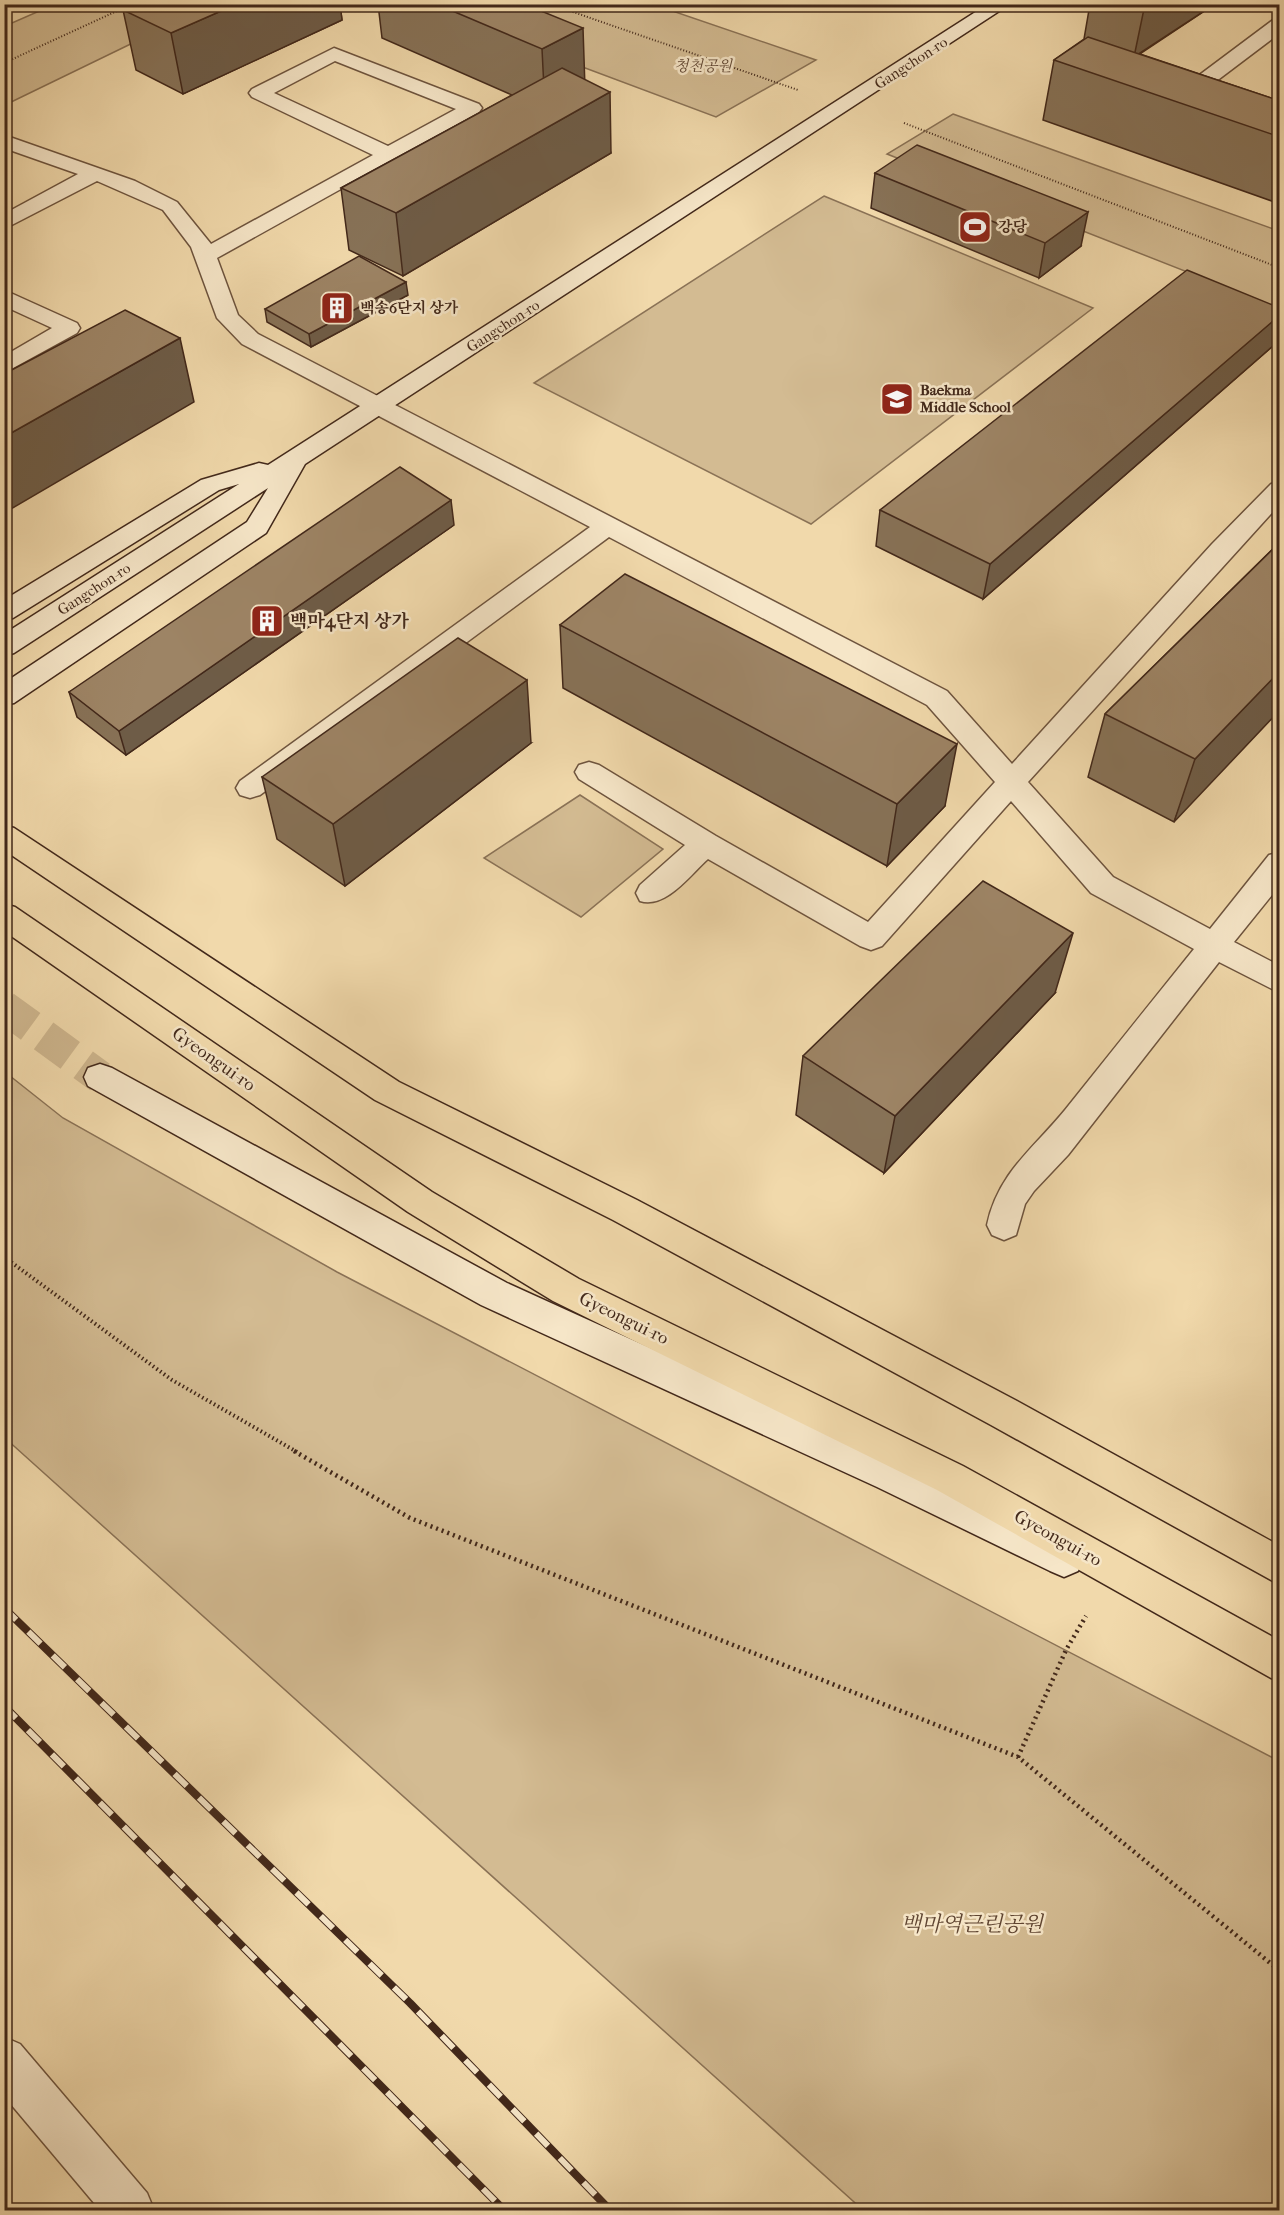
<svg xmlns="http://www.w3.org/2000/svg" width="1284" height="2215" font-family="'IM FELL French Canon','Noto Serif KR',serif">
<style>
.green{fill:#d3bb92;stroke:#8a7256;stroke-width:1.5}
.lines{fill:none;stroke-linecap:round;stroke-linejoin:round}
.secondary-tunnel{stroke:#ceb68e;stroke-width:33;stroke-dasharray:33 16;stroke-linecap:butt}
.lane-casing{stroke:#6e543e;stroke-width:3}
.street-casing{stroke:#6e543e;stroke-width:3}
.secondary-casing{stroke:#42281a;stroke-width:3}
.primary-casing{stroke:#42281a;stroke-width:3}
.path-far2{stroke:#42281a;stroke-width:2;stroke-dasharray:1 2;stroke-linecap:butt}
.path-far1{stroke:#42281a;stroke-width:4;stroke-dasharray:1.5 3;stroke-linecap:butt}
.path{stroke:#42281a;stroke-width:4.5;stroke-dasharray:2 4;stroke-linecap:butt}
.lane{fill:#f6e6c8;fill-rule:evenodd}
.street{fill:#f6e6c8;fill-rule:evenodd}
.secondary{fill:#f6e6c8;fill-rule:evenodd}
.primary{fill:#f1d9ab;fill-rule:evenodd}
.rail-casing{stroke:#42281a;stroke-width:8}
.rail{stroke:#f6e6c8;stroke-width:6;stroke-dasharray:17;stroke-linecap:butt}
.wall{fill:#877257;stroke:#42281a;stroke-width:1.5}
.shaded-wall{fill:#6e5c47;stroke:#42281a;stroke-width:1.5}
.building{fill:#9d8465;stroke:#42281a;stroke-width:1.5}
.labels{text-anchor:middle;stroke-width:5;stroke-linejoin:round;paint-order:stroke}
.far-street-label{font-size:15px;fill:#42281a;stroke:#f6e6c8}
.far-park-label{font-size:15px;font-style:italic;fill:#5f4532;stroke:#f6e6c8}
.far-poi-label{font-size:15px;font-weight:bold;fill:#42281a;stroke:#f6e6c8;text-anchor:start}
.poi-label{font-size:18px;font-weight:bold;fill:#42281a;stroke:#f6e6c8;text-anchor:start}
.street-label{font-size:18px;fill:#42281a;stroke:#f6e6c8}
.near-park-label{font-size:21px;font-style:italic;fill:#5f4532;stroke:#f6e6c8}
</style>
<rect width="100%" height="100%" fill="#f1d9ab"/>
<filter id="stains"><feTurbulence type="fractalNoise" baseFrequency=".00333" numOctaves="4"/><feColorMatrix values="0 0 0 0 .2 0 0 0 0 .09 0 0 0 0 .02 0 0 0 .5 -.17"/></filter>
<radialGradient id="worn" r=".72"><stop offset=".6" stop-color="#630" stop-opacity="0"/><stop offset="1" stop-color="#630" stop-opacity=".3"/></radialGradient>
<path class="green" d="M53,5H211L5,105V26Z
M417,5H655L816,60L716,117Z
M953,114L1279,231V308L887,154Z
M824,196L1093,308L811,524L534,383Z
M580,795L663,849L581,917L484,858Z
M5,1072L63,1118L337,1272L1279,1761V2210H863L5,1438Z"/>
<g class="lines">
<path class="secondary-tunnel" d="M4,1007L100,1077"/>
<g class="lane-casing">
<path id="lane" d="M1280,19V33L1190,101L1188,106L1181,108L1170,105L1167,101L1170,97L1273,20Z
M334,48L479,104L482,108L479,112L217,258L238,315L258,334L947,691L1012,764L1212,544L1271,484L1280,482V504L1028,782L1113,877L1210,929L1269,855L1280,852V885L1234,942L1280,966V993L1219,962L1068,1155L1034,1191L1025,1204L1016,1235L1004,1240L992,1235L987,1225C998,1173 1033,1149 1065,1110C1108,1056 1151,1002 1194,949L1091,893L1011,801L882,946L871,950L860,946L708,859C690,875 666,909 640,901L636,893L640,885L685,845L579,779L575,772L579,765L589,762L599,765L716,836L868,922L995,782L927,705L609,537L260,795L250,798L240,795L236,788L240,781L590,527L242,344L217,318L191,247L163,210L97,181L4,229V214L78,174L4,148V135L135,181L177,202L211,244L373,155L252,97L249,93L252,89ZM335,61L456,109L388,146L274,93Z
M4,290L77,323L80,328L77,333L4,373V356L52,328L4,306Z"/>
</g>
<g class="street-casing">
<path id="street" d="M4,2037L20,2044L147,2193L154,2210H100L4,2096Z"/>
</g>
<g class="secondary-casing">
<path id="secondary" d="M988,4H1010L305,464L266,533L14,703L4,705V683L247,522L268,488L14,653L4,656V634L239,484L219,490L13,618L4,620V600L201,480L259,463L268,465Z
M100,1064L112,1068L507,1283L903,1463L1078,1545L1083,1558L1078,1571L1064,1577L1050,1571L877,1487L481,1305L88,1086L84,1077L88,1068Z"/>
</g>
<g class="primary-casing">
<path id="primary" d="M4,825L14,828L399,1082L637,1200L1017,1401L1280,1546V1585L991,1425L613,1220L375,1100L4,850Z
M4,904L15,907L432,1192L579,1279L963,1466L1280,1641V1683L937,1490L553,1301L408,1212L4,931Z"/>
</g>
<path class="path-far2" d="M550,4L798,90
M4,63L132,4
M904,123L1280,268"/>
<path class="path-far1" d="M4,1257L172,1380L297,1452"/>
<path class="path" d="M294,1451L410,1518L1018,1757L1280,1971
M1018,1757L1066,1650L1086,1616"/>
<use href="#lane" class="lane"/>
<use href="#street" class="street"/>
<use href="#secondary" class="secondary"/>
<use href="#primary" class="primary"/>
<g class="rail-casing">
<path id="rail" d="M4,1608L410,2003L610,2210
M4,1706L504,2210"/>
</g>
<use href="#rail" class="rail"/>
</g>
<path class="wall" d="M136,4H340L342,20L183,94L136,70L123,10Z
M378,4H524L584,79L611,153L403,276L349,250L341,188L512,95L382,38Z
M1090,4H1215L1140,54L1280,101V204L1043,120L1054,60L1084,39Z
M875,173L1081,246L1039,278L871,208Z
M408,295L311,347L267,322L265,309Z
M1280,308V328L1274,345L983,599L876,546L880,510Z
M454,525L126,755L77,717L69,692Z
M1280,542L1174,822L1088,777L1105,714Z
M560,625L945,806L887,866L563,688Z
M531,743L345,886L277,839L262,777Z
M1055,993L884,1173L796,1115L803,1056Z"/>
<path class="shaded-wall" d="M237,4H340L342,20L183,94L171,33Z
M1145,4H1215L1134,57Z
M583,28L585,88L545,109L542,49Z
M610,92L611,153L403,276L396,213Z
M1088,212L1081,246L1039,278L1045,243Z
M406,282L408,295L311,347L309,334Z
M1280,315V328L1274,345L983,599L990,564Z
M180,338L194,402L4,513V437Z
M451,500L454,525L126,755L119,731Z
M1280,671V710L1174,822L1195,759Z
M527,680L531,743L345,886L333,824Z
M957,744L945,806L887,866L897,804Z
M1073,933L1055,993L884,1173L895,1116Z"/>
<path class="building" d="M136,4H237L171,33L123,10Z
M436,4H524L583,28L542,49Z
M1088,37L1280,101V137L1054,60Z
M562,68L610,92L396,213L341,188Z
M917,145L1088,212L1045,243L875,173Z
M359,256L406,282L309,334L265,309Z
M1187,270L1280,308V315L990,564L880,510Z
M125,310L180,338L4,437V374Z
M400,467L451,500L119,731L69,692Z
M1280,542V671L1195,759L1105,714Z
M625,574L957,744L897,804L560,625Z
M458,638L527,680L333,824L262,777Z
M983,881L1073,933L895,1116L803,1056Z"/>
<defs>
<g id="stadium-square" transform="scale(1.725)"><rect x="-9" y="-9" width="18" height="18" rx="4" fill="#8f2418" stroke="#f6e6c8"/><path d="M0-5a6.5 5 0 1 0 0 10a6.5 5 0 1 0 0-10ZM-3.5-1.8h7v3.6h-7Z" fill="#fff"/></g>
<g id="building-square" transform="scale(1.725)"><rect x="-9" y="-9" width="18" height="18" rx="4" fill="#8f2418" stroke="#f6e6c8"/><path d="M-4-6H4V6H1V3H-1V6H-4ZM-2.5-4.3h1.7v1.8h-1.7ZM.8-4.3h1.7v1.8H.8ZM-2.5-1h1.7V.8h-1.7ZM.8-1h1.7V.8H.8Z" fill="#fff"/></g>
<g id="school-square" transform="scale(1.725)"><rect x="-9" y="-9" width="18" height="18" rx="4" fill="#8f2418" stroke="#f6e6c8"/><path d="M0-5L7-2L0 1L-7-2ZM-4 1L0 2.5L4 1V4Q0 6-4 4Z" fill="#fff"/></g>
</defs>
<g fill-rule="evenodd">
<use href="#stadium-square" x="975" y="227"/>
<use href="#building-square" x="337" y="308"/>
<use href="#school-square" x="897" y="399"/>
<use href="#building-square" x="267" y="621"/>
</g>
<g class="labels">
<g class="far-street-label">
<text transform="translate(911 63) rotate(-33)" y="5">Gangchon-ro</text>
<text transform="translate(503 326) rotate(-33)" y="5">Gangchon-ro</text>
<text transform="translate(94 589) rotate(-33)" y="5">Gangchon-ro</text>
</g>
<g class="far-park-label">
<text x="703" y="71">청천공원</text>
</g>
<g class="far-poi-label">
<text x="998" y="232">강당</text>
<text x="360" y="313">백송6단지 상가</text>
<text x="920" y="395">Baekma<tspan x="920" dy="17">Middle School</tspan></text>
</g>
<g class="poi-label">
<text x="290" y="627">백마4단지 상가</text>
</g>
<g class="street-label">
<text transform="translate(214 1059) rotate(35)" y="6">Gyeongui-ro</text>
<text transform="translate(624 1318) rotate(26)" y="6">Gyeongui-ro</text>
<text transform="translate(1058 1538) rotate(29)" y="6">Gyeongui-ro</text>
</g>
<g class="near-park-label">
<text x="972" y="1931">백마역근린공원</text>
</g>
</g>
<rect width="1284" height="2215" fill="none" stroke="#f1d9ab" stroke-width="24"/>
<rect x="6" y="6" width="1272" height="2203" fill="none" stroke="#42281a" stroke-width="3"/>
<rect x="12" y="12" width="1260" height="2191" fill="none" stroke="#42281a" stroke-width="1.5"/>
<rect width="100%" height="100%" filter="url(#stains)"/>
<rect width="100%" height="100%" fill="url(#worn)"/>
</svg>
